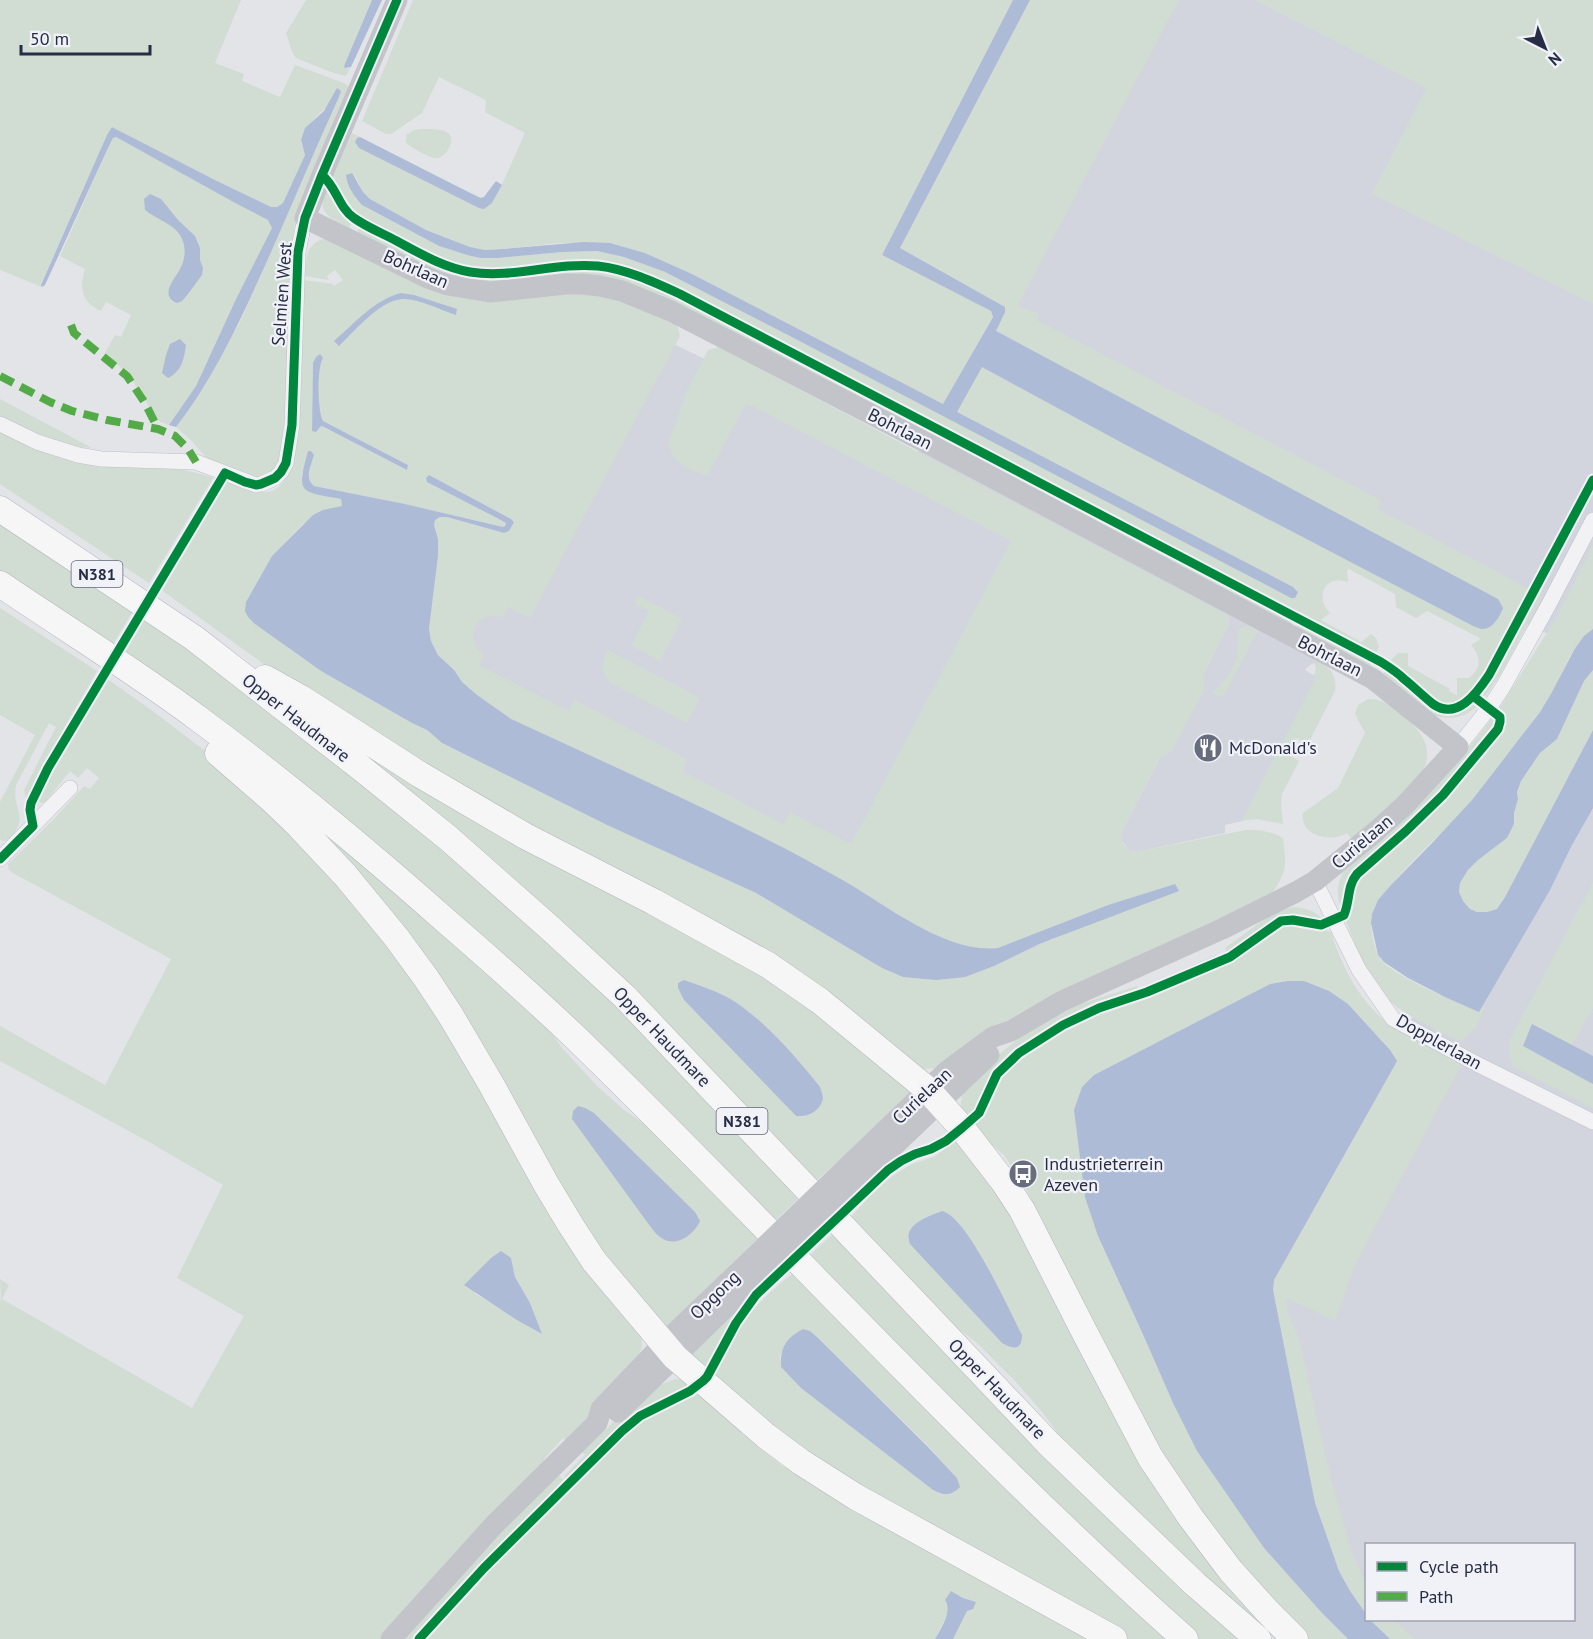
<svg xmlns="http://www.w3.org/2000/svg" width="1593" height="1639" font-family="'PT Sans',sans-serif">
<style>
.built{fill:#d2d5de;fill-rule:evenodd}
.green{fill:#d1dcd3;fill-rule:evenodd}
.water{fill:#aebbd6}
.lines{fill:none;stroke-linecap:round;stroke-linejoin:round}
.minor-casing{stroke:#bfc1c6;stroke-width:16}
.trunk-casing{stroke:#b4b7bd;stroke-width:27}
.minor{stroke:#f2f2f4;stroke-width:15}
.secondary{stroke:#c3c4ca;stroke-width:21}
.trunk{stroke:#f6f6f7;stroke-width:26}
.secondary-bridge{stroke:#c3c4ca;stroke-width:21}
.quiet{stroke:#53ab47;stroke-width:8;stroke-dasharray:15 8;stroke-linecap:butt}
.cycleway-casing{stroke:#f0f2f8;stroke-width:13}
.cycleway{stroke:#00873e;stroke-width:9}
.labels{text-anchor:middle;stroke-width:4.5;stroke-linejoin:round;paint-order:stroke}
.shield{fill:#f0f2f8;stroke:#63687a;stroke-width:1.5}
.shield-label{font-size:16px;font-weight:bold;fill:#272d44}
.street-label{font-size:18px;fill:#272d44;stroke:#f0f2f8}
.poi-label{font-size:18px;fill:#272d44;stroke:#f0f2f8;text-anchor:start}
</style>
<rect width="100%" height="100%" fill="#e2e4e8"/>
<path class="built" d="M1172,0H1593V657L1282,499L1223,611L1321,663H1314L1310,665L1305,670L1317,677L1242,821L1225,825V833L1136,852L1129,850L1122,841L1121,835L1123,829L1228,626L1229,621L1226,614L1021,993L437,685L616,316L913,460L995,317Z
M1593,764V1639H1373L1216,1313L1361,1058L1483,963ZM1366,1544H1574V1620H1366Z"/>
<path class="green" d="M0,0H241L215,63L244,74L242,81L280,97L295,65L344,83L351,88L313,180L309,179L295,223L288,273L291,274L288,399L279,465L275,472L256,478L207,459L192,441L176,427L239,324L339,97C328,105 302,127 301,141C301,145 305,151 305,155L283,203L277,207H271L215,180L112,127L41,284L42,287L0,270Z
M306,0H372L344,66L348,69L351,67L346,76L331,72L296,58C291,52 289,41 286,33Z
M413,0H1013L882,255L991,311L993,316L943,405L692,274L645,253L610,243H558L503,249L485,250L470,247L426,230L370,199L363,192L355,176V198L367,208L439,246L467,255L480,258H498L562,252L597,251L624,257L665,272L786,334L1291,598L1297,590L957,412L981,367L1128,446L1473,626L1016,341L996,330L1005,312V307L900,248L1030,0H1179L1018,305L1039,314L1037,320L1381,500L1378,509L1530,589C1518,614 1482,692 1458,703C1450,706 1443,704 1435,700L1389,662L1398,653H1408V666L1450,689L1449,691L1457,695V678H1469C1482,668 1481,657 1471,645L1479,640L1480,638L1427,611L1416,618L1396,607L1395,594L1349,569L1347,571L1348,582C1325,574 1314,597 1330,613L1321,620L1361,642L1371,634L1376,638L1379,647L1375,655L692,296C661,282 632,266 597,262C568,259 540,267 511,269C467,272 436,257 398,238C385,231 371,224 358,216L349,208L331,177L350,132L360,137L357,138L492,203L499,191L525,133L485,112L486,100L439,77L422,113L391,134H386L362,121Z
M1255,0H1593V304L1372,194L1426,88Z
M420,129C428,129 441,128 448,133C457,140 445,159 436,158C429,158 411,147 406,143V135L414,130Z
M116,137L237,204L269,220L272,228L236,299L196,386L169,425L159,421L156,418L129,375L105,353L115,335L121,337L131,315L106,302L101,311C82,302 79,289 85,269L60,256L108,148L113,138Z
M327,186L343,212L352,221L349,228C328,217 315,212 327,186Z
M360,226C393,243 431,268 468,275C508,282 547,268 587,269C614,269 640,281 665,291L1294,620L1291,626L680,306L449,277L357,232Z
M322,239H327L410,277L592,294L624,301L677,325L680,336L530,618L508,607L503,618C477,608 462,638 484,655L479,665L569,711L575,700L687,759L682,771L783,824L790,812L851,844L1011,541L746,403L708,475C698,475 679,465 673,456C670,451 670,447 669,441L686,392L708,350L719,347L1226,614L1229,621L1228,626L1204,672V690L1173,749L1158,761L1123,829C1119,841 1124,849 1136,852L1246,830C1259,830 1271,831 1283,838C1286,867 1288,868 1272,894L939,1068L923,1069L915,1067L582,858L276,673L163,591L162,588L225,483L228,481C258,493 278,504 292,465L303,280L333,284L334,286L343,280L335,270L327,276L329,280L305,276C307,259 304,247 322,239ZM321,361C318,375 316,409 323,421L408,465L407,470L322,426L312,431L313,363ZM314,455C311,466 304,478 314,486L405,504L503,527L505,526L506,523L499,519L429,475L511,519L514,522L504,533L447,517H440L435,520L434,525L438,539V556L429,629L431,641L438,655L454,670L462,682L477,695L511,719C591,756 671,792 750,831C786,848 820,867 854,887C896,911 948,954 998,948L1108,905L1175,884L994,966L903,977L882,968L756,893L607,825L442,743L427,730L412,723L321,671L289,649L246,602L272,556L303,524L342,506L341,499L313,493L301,475Z
M0,399L92,448L60,444L0,416Z
M0,429C26,447 58,459 90,463C131,468 174,463 213,478L149,583L0,484Z
M0,521L134,609L112,646L0,571Z
M1593,546V629C1569,646 1564,674 1549,698C1534,721 1517,742 1500,763C1487,780 1474,798 1460,814C1441,835 1371,896 1371,921C1371,932 1374,948 1379,957C1391,976 1457,1002 1479,1012L1485,1004L1478,1025L1461,1042C1440,1031 1410,1018 1392,1003C1368,981 1356,948 1345,918C1355,906 1349,890 1358,877L1396,845L1433,809L1476,762L1504,727L1505,718L1499,709L1555,620Z
M1538,594L1543,596L1500,675L1484,698L1482,692Z
M638,595L682,619L660,661L631,645L649,611L634,603Z
M0,608L97,671L63,730L26,798L24,790L56,727L49,723L16,785C11,810 31,815 9,840L3,841L0,839V802L35,735L0,715Z
M145,616L440,846L616,1005L801,1196L773,1223L122,653Z
M1299,622L1371,661V666L1296,629Z
M1244,626H1250L1258,630L1224,696L1221,695L1219,697L1212,693C1215,689 1219,687 1223,683C1228,677 1234,665 1237,657C1240,646 1232,631 1244,626Z
M608,650L700,698L687,723L611,683C599,672 602,663 608,650Z
M1318,662C1331,667 1337,676 1335,691L1308,744L1296,738L1288,755L1299,761L1282,794L1281,803L1283,824L1257,819L1242,821L1316,677L1314,675L1316,668L1314,663Z
M1386,670L1438,710L1455,712L1475,703L1479,704C1466,718 1452,720 1435,716L1383,674Z
M1593,670V730L1505,897L1497,909L1487,912H1477L1470,909L1463,901L1459,892L1460,883L1468,870L1478,860L1507,838L1514,824V813L1518,799L1517,792L1521,781L1540,753L1557,739L1584,681Z
M106,678L154,712L221,763L383,930L641,1332L642,1347L634,1367L566,1441L563,1438L544,1459L546,1462L382,1639H0V1301L1,1299L0,1279L9,1285L2,1299L192,1408L244,1316L177,1278L223,1185L149,1142L0,1061V1026L105,1085L171,959L13,873L9,870L8,864L54,819L84,786L90,789L99,778L87,768L78,778L70,771L46,801L42,803L37,801L79,723ZM511,1258L515,1277L530,1303L541,1334L474,1293Z
M1368,699C1383,699 1390,705 1401,714C1424,733 1437,751 1418,779L1352,839L1347,833C1331,843 1299,836 1303,813L1338,788L1365,733L1355,714L1358,705Z
M308,708L766,969L910,1090V1097L817,1180L630,988ZM684,980C699,985 714,990 727,997C760,1015 797,1058 820,1088L804,1117L796,1116L684,1000L678,988V983Z
M1494,716L1497,719L1495,727L1462,768L1431,802L1351,875L1345,887L1344,905L1341,908C1336,893 1337,881 1346,868L1450,771Z
M280,793L541,1017L562,1048L598,1087L624,1110L656,1132L759,1237L668,1329L600,1257L497,1081ZM594,1113L641,1159L589,1141L572,1119Z
M1593,882V1008L1572,1045L1533,1025L1523,1046L1593,1084V1108L1514,1067C1508,1057 1508,1051 1510,1039Z
M1293,907C1305,908 1315,910 1323,920L1321,921C1311,919 1298,914 1288,916C1272,919 1242,944 1228,954L1225,948C1247,933 1268,913 1293,907Z
M1289,924L1301,925L1331,932C1342,967 1359,1001 1389,1024C1408,1039 1439,1052 1462,1064L1355,1265L1335,1321L1286,1298L1287,1311L1299,1339L1331,1479L1351,1550L1366,1584V1614L1350,1591L1339,1571L1315,1503L1273,1290L1274,1280L1397,1061L1390,1050L1348,1004L1304,981H1287L1270,984L1094,1075L1098,1236L1145,1339L1173,1403L1236,1505L1264,1548L1322,1613L1348,1639H1303L1194,1515L1054,1258L1045,1225L1022,1182L1004,1155L978,1134L973,1127L984,1114L1002,1075L1014,1062L1043,1041L1094,1015L1140,999L1226,963C1244,953 1272,927 1289,924Z
M1216,955L1217,958C1190,970 1163,982 1136,993C1126,997 1115,999 1105,1003C1068,1017 1031,1035 1002,1063C986,1079 986,1102 969,1117L960,1111L962,1095L990,1061L1017,1040L1032,1029L1077,1005L1137,986L1139,989Z
M959,1138L998,1186L1078,1329L1288,1639H1275L1191,1565L1067,1446L1043,1413L1016,1382L976,1342L946,1320L851,1217L868,1198L891,1177L912,1164L934,1157ZM942,1211L955,1219L977,1249L1016,1325L1002,1343L911,1244L908,1239L918,1223Z
M836,1231L1246,1639H1199L1145,1592L1024,1477L808,1257Z
M795,1272L1170,1639H1125L858,1493L711,1381C720,1362 728,1343 740,1326C755,1305 775,1287 795,1272ZM803,1329L810,1331L817,1337L927,1445L957,1478L955,1492C946,1496 941,1495 933,1490L801,1388L781,1367L780,1355L794,1334Z
M746,1301L731,1325L705,1371L691,1357L692,1349Z
M676,1379L686,1381L691,1386L652,1405L632,1418L568,1480L564,1476L585,1455L582,1452L648,1389Z
M697,1392L730,1419L742,1434L781,1465L1104,1639H953L967,1611L975,1602L963,1598L951,1591L948,1601V1613L935,1639H425L485,1573L625,1433L649,1415Z
M559,1475L565,1482L495,1553L415,1639H403L515,1518Z
M1370,1620H1394L1415,1639H1390Z"/>
<path class="water" d="M372,0H382L351,67L345,68L344,66Z
M1013,0H1030L900,248L1005,307V312L996,331L1498,599L1503,608C1500,616 1493,629 1483,629C1480,629 1477,627 1473,626L1128,446L982,367L957,412L1293,587L1298,592L1295,598H1291L786,334L665,272L624,257L597,251L562,252L498,258H480L467,255L439,246L362,205C355,197 347,187 346,175L352,173L363,192L370,199L426,230L470,247L485,250L503,249L584,242L610,243L645,253L692,274L943,404L993,317L991,311L882,255Z
M337,88L341,91L339,97C311,158 286,220 258,281C235,332 210,383 176,427L169,425L196,386L236,299L272,228L268,220L237,204L116,137L113,138L108,148L45,285L42,287L41,285L107,135L112,127L215,180L271,207H277L283,203L305,155L301,140L305,128L324,111Z
M360,137L480,198L484,197L496,181L502,185L492,203L484,209L479,208L359,148L355,142L357,138Z
M150,194L161,199L178,220L195,236L200,248V260L203,268L202,275L188,294L182,301L177,303C158,295 176,278 181,267C186,257 186,244 180,235C172,223 156,219 145,210L144,199Z
M401,293L414,295L457,309L456,315C441,310 417,298 402,299C379,301 355,331 339,346L334,341C355,323 374,300 401,293Z
M180,339L186,345C184,359 182,371 168,378L162,373L166,355L170,344Z
M320,354L323,358C317,367 317,410 323,421L408,465L407,470L322,426L320,427L316,432L312,431L313,363L316,357Z
M308,451H311L314,455C311,466 304,478 314,486L405,504L503,527L505,526L506,523L499,519L427,482L426,478L429,475L511,519L514,522L509,531L504,533L447,517H440L435,520L434,525L438,539V556L429,629L431,641L438,655L454,670L462,682L477,695L511,719C591,756 671,792 750,831C783,847 815,864 846,882C888,907 948,954 998,948L1108,905L1175,884L1179,891L1039,944L994,966L965,977L936,980L903,977L882,968L756,893L607,825L442,743L427,730L412,723L321,671L255,624L248,617L245,611L246,602L272,556L313,515L323,510L342,506L341,499C300,491 296,495 308,451Z
M1593,629V670L1584,681L1557,739L1540,753L1521,781L1517,792L1518,799L1514,813V824L1507,838L1478,860L1468,870L1460,883L1459,892L1463,901L1470,909L1477,912H1487L1497,909L1505,897L1593,730V808L1572,845L1550,890L1479,1012L1445,997L1408,978L1384,962L1378,955L1371,923L1372,914L1378,900L1391,885L1434,841L1472,800L1540,712L1551,694L1574,650L1584,636Z
M684,980C699,985 713,990 727,997C760,1015 797,1058 820,1087C821,1089 823,1097 823,1098C821,1111 807,1118 796,1116L684,1000L678,988V983Z
M1287,981H1304L1329,991L1348,1004L1390,1050L1397,1061L1274,1280L1273,1290L1315,1503L1339,1571L1350,1591L1366,1614V1620H1370L1390,1639H1348L1322,1613L1264,1548L1197,1451L1173,1403L1145,1339L1098,1236L1085,1197L1074,1110L1082,1087L1094,1075L1270,984Z
M1532,1024L1593,1056V1084L1523,1046Z
M578,1106L585,1108L594,1113L695,1212L700,1221C694,1235 675,1249 660,1237C657,1235 653,1230 650,1226L572,1119L573,1111Z
M942,1211C967,1216 1009,1310 1022,1335C1022,1351 1013,1349 1002,1343L910,1244C902,1225 927,1217 942,1211Z
M501,1251L511,1258L515,1277L530,1303L542,1334L517,1320L464,1285L491,1258Z
M803,1329L810,1331L817,1337L927,1446L957,1478L960,1487C951,1496 944,1496 933,1490L801,1388L781,1367C780,1348 786,1338 803,1329Z
M951,1591L963,1598L976,1602L973,1609L967,1611L953,1639H935C941,1628 953,1611 945,1600Z"/>
<g class="lines">
<g class="minor-casing">
<path id="minor" d="M0,424L37,442L78,455L101,459L196,462L256,485L261,484L275,478L281,472L286,463L292,425L298,252L305,218
M1458,747L1489,708L1503,687L1548,606L1593,520
M0,859L70,788
M1315,881L1359,970L1393,1019L1479,1065L1593,1122"/>
</g>
<g class="trunk-casing">
<path id="trunk" d="M0,509L194,638L361,768L447,837L550,928L625,997L1049,1444L1195,1584L1258,1639
M0,584C66,629 135,671 199,719C284,782 366,850 446,921C490,959 534,998 576,1038C781,1237 972,1450 1185,1639
M265,678L301,698L419,774L525,836L654,902L768,965L820,1001L927,1089L962,1128L1003,1181L1022,1210L1087,1337L1150,1457L1191,1518L1231,1571L1268,1612L1295,1639
M218,753L272,800L299,826L345,875L396,937L426,978L451,1016L491,1084L546,1184L570,1224L594,1261L675,1357L766,1436L801,1462L856,1497L1114,1639"/>
</g>
<use href="#minor" class="minor"/>
<path class="secondary" d="M397,0L322,175L305,218L428,278L448,285L490,292L566,284H582L600,286L622,291L671,311L946,453L1373,679L1458,747L1405,805L1374,833L1315,881L1296,892L1222,929L1062,1001L1011,1031L993,1037L947,1071L842,1172
M853,1185L989,1055
M618,1412L760,1274
M391,1639L494,1525L597,1423L601,1409L663,1344L749,1262"/>
<use href="#trunk" class="trunk"/>
<path class="secondary-bridge" d="M749,1262L842,1172
M760,1274L853,1185"/>
<path class="quiet" d="M71,325L74,333L127,376L145,403L158,429
M0,376L50,402L72,411L107,420L158,429L175,436L188,449L196,462"/>
<g class="cycleway-casing">
<path id="cycleway" d="M322,175C337,188 339,208 354,218C365,226 379,232 391,238C416,251 441,267 470,272C513,279 555,262 598,266C626,269 654,282 680,294L1381,662C1389,667 1397,672 1404,679C1414,687 1423,696 1433,704C1457,721 1477,693 1489,675L1593,480
M0,859L33,826L30,810L31,803L48,768L225,473L245,482L256,485L261,484L275,478L281,472L286,463L292,425L298,252L305,218L322,175L397,0
M419,1639L484,1568L622,1431L640,1416L690,1391L703,1381L707,1377L736,1323L756,1295L888,1170L901,1161L915,1154L931,1149L946,1141L962,1128L979,1113L997,1074L1019,1053L1063,1025L1099,1008L1147,992L1230,957L1281,921L1293,920L1321,925L1344,915C1350,901 1347,886 1357,874L1406,831L1443,795L1498,729L1500,722V717L1473,696"/>
</g>
<use href="#cycleway" class="cycleway"/>
</g>
<defs>
<g id="restaurant-disc" transform="scale(1.5)"><circle r="9.5" fill="#686d7d" stroke="#f0f2f8"/><path d="M-5-6h1v4h1v-4h1v4h1v-4h1v5L-1.5 .5V6h-2V.5L-5-1ZM5-6V6H3V1.5H1.5Q1.5-4 5-6Z" fill="#fff"/></g>
<g id="bus-disc" transform="scale(1.5)"><circle r="9.5" fill="#686d7d" stroke="#f0f2f8"/><path d="M-5-6H5V4H4V6H2V4H-2V6H-4V4H-5ZM-3.5-4V0h7V-4ZM-3.5 1.2v1.5H-2V1.2ZM2 1.2v1.5H3.5V1.2Z" fill="#fff"/></g>
</defs>
<g fill-rule="evenodd">
<use href="#restaurant-disc" x="1208" y="748"/>
<use href="#bus-disc" x="1023" y="1174"/>
</g>
<g class="labels">
<g class="shield">
<rect x="71.5" y="561" width="51" height="26" rx="4.5"/>
<rect x="716.5" y="1108" width="51" height="26" rx="4.5"/>
</g>
<g class="shield-label">
<text x="97" y="580">N381</text>
<text x="742" y="1127">N381</text>
</g>
<g class="street-label">
<text transform="translate(416 269) rotate(24)" y="6">Bohrlaan</text>
<text transform="translate(282 294) rotate(-86)" y="6">Selmien West</text>
<text transform="translate(900 429) rotate(27)" y="6">Bohrlaan</text>
<text transform="translate(1330 656) rotate(27)" y="6">Bohrlaan</text>
<text transform="translate(296 718) rotate(38)" y="6">Opper Haudmare</text>
<text transform="translate(1362 842) rotate(-40)" y="6">Curielaan</text>
<text transform="translate(662 1037) rotate(46)" y="6">Opper Haudmare</text>
<text transform="translate(1439 1042) rotate(29)" y="6">Dopplerlaan</text>
<text transform="translate(922 1096) rotate(-43)" y="6">Curielaan</text>
<text transform="translate(715 1295) rotate(-44)" y="6">Opgong</text>
<text transform="translate(997 1389) rotate(46)" y="6">Opper Haudmare</text>
</g>
<g class="poi-label">
<text x="1229" y="754">McDonald's</text>
<text x="1044" y="1170">Industrieterrein<tspan x="1044" dy="21">Azeven</tspan></text>
</g>
</g>
<rect x="1365" y="1543" width="210" height="78" fill="#f0f2f8" stroke="#a0a3b0" stroke-width="1.5"/>
<rect x="1377" y="1562" width="30" height="9" fill="#00873e" stroke="#a0a3b0" stroke-width="1.5"/>
<text x="1419" y="1573" font-size="18" fill="#272d44">Cycle path</text>
<rect x="1377" y="1592" width="30" height="9" fill="#53ab47" stroke="#a0a3b0" stroke-width="1.5"/>
<text x="1419" y="1603" font-size="18" fill="#272d44">Path</text>
<g transform="translate(1545 48) rotate(138)" stroke="#f0f2f8" stroke-width="4.5" paint-order="stroke">
<path d="M0-4.5L10 22L0 15L-10 22Z" fill="#272d44"/>
<text y="-9" font-size="16" font-weight="bold" text-anchor="middle" fill="#272d44">N</text>
</g>
<path d="M21 45v9h129v-9" fill="none" stroke="#272d44" stroke-width="3"/>
<text x="30" y="45" font-size="18" fill="#272d44" stroke="#f0f2f8" stroke-width="4.5" paint-order="stroke">50 m</text>
</svg>
